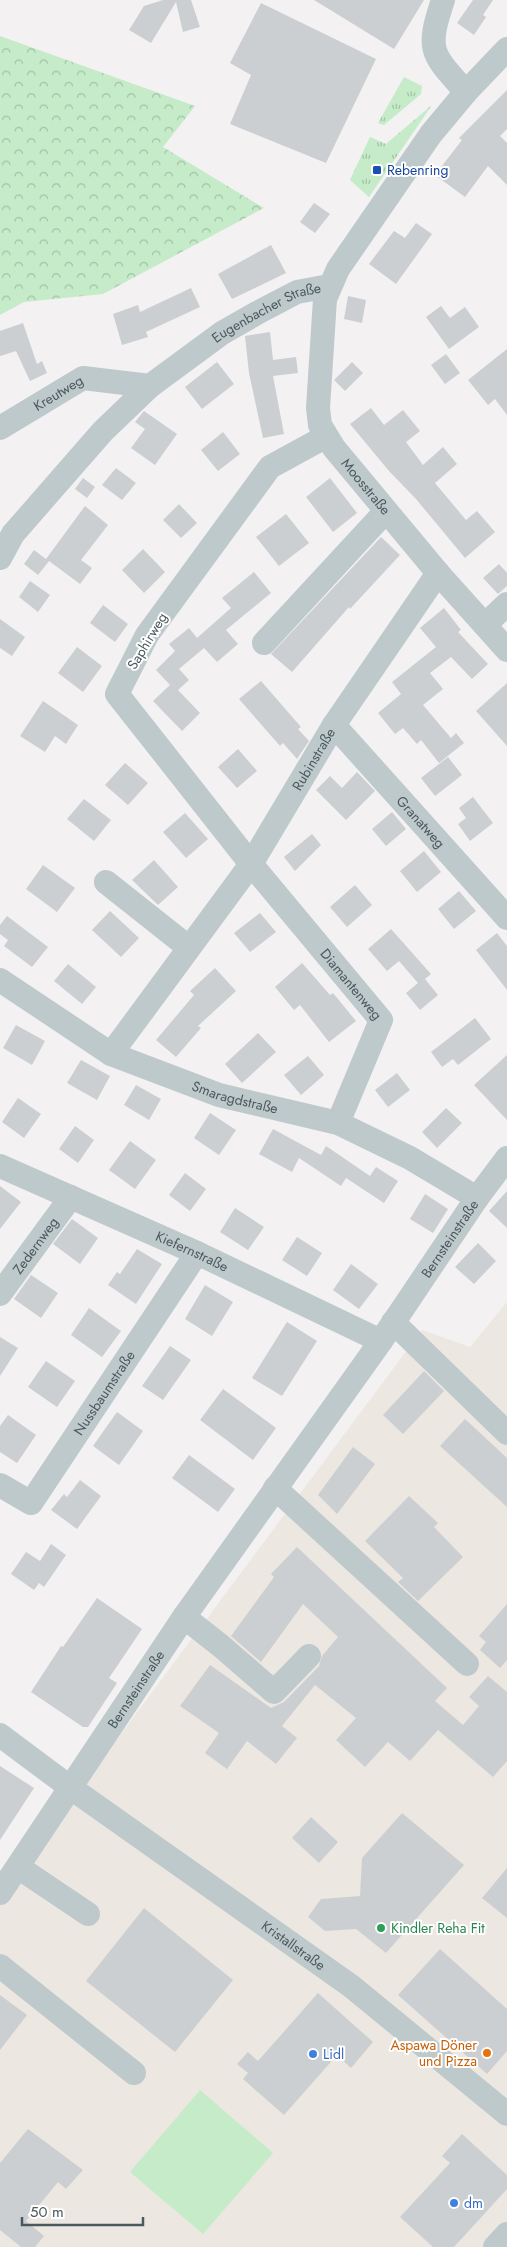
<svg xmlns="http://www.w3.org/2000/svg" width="507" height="2247" font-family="Jost,sans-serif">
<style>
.commercial{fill:#ede7e1}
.grass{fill:url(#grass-tufts)}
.forest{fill:url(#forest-crowns)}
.pitch{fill:#c5ebc8}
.building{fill:#cbcfd2}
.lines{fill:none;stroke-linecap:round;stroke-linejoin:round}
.minor{stroke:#bec9cc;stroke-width:24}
.transit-dot{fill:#1a4fb4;stroke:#fff;stroke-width:2}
.leisure-dot{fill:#2e9e5b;stroke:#fff;stroke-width:2}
.food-dot{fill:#e8710a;stroke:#fff;stroke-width:2}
.shop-dot{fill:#3f7fe0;stroke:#fff;stroke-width:2}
.labels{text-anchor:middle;stroke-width:4;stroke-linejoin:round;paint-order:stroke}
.transit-label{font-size:14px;fill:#164399;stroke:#fff;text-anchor:start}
.street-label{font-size:14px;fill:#4b595c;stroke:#fff}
.leisure-label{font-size:14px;fill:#27864d;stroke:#fff;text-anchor:start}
.food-label{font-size:14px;fill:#c56008;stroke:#fff;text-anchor:end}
.shop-label{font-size:14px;fill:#366cbe;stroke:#fff;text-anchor:start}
</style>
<defs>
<pattern id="grass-tufts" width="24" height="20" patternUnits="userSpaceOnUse" patternTransform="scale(1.25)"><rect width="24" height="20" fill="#c5ebc8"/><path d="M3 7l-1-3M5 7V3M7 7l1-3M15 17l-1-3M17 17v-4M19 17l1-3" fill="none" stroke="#a2c1a6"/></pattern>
<pattern id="forest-crowns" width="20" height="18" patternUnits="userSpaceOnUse" patternTransform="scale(1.25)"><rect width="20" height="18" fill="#c5ebc8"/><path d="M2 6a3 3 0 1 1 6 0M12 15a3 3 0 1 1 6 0" fill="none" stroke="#a2c1a6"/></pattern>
</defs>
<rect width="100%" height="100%" fill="#f3f1f2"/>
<path class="commercial" d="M507,1302V2247H0V1905L91,1774L422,1330L470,1347Z"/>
<path class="grass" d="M404,77L422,86L421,94L384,125L378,123Z
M432,105L369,197L350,180L370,137L386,144Z"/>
<path class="forest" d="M0,36L195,106L163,147L264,208L103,294L24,302L0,315Z"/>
<path class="pitch" d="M200,2090L273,2153L203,2234L130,2172Z"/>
<path class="building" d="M163,0H191L200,27L183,32L176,2L151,43L129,30L144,6Z
M314,0H424L394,49Z
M473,0H493L483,15L486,17L474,35L457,23Z
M261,3L376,59L326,163L230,124L251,75L230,63Z
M507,90V129L500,136L507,143V185L488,166L465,197L435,175L462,140L459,138Z
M314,203L330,214L315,233L300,222Z
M416,223L432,234L396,284L369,264L394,231L405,238Z
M271,245L286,273L232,299L218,274Z
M191,288L200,307L146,332L148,337L122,345L113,314L138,305L140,312Z
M348,296L366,300L362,323L344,319Z
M441,306L450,318L465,307L479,327L449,349L426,317Z
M23,323L37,364L42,361L47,373L30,381L16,351L0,356V331Z
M270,332L273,360L296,357L298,373L273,376L284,434L263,438L249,373L245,336Z
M507,349V415L495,399L488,405L468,380Z
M446,354L460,373L445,384L431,365Z
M217,362L234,384L202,409L185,387Z
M352,362L363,373L345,391L334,380Z
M371,408L384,425L403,410L420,431L406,442L423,465L443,447L457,464L435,483L466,520L477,511L495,532L465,558L416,499L389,471L350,424Z
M144,411L177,434L155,465L131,448L145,429L135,422Z
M223,432L240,454L218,471L201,450Z
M116,468L136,483L122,500L102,485Z
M83,478L95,487L87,498L75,489Z
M330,478L357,513L333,532L306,497Z
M179,504L197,523L181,538L163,520Z
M85,506L108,525L81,560L92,568L80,584L49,561L38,575L24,564L34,550L46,559Z
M286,514L309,543L279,566L256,537Z
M381,537L400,555L350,609L349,607L292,672L271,654Z
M143,549L165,572L144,593L122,570Z
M499,564L507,573V586L498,594L483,578Z
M254,572L271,593L226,630L238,644L217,662L204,648L179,669L189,680L178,690L200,713L182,731L153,701L170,685L156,670L175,651L169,644L189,628L197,638L231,608L222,598Z
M30,581L50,595L38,612L19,597Z
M103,605L128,624L115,642L90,623Z
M444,608L461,630L458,632L488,664L472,679L451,657L430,673L443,689L423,705L451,738L456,733L464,743L439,763L421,740L417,744L403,728L395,734L378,713L401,694L392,682L436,647L420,628Z
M0,619L25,637L12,656L0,648Z
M77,647L102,666L83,692L58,673Z
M261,681L301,727L298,729L309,741L297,759L283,743L280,746L239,699Z
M507,683V746L476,711Z
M43,701L78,725L66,744L55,736L45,752L20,736Z
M238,749L257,771L237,788L218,767Z
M448,757L462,775L435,796L421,778Z
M125,763L148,783L128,805L105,785Z
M357,772L375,791L346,820L316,790L330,776L342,788Z
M473,797L493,823L470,841L458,824L466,818L459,808Z
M84,799L111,820L94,841L67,819Z
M392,812L406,829L386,846L372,829Z
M185,813L208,839L186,858L163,832Z
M312,834L321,845L295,871L284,857Z
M424,851L441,872L417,892L400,871Z
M154,860L178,887L158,905L132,880Z
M43,865L75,888L57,912L26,889Z
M355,885L372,905L347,927L330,907Z
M459,891L476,911L454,929L438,909Z
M110,911L139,938L121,957L92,930Z
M260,913L276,932L250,952L234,933Z
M7,916L48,947L32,967L4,946L8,940L0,934V925Z
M391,929L431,974L425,979L438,995L420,1010L406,993L418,983L399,961L387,971L368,949Z
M497,933L507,946V990L476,950Z
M302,963L330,995L333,993L356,1021L329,1042L300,1005L294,1010L275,987Z
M68,964L96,987L82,1004L54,981Z
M215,968L236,991L198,1026L201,1028L176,1057L156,1040L194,995L190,991Z
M475,1018L491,1039L458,1065L453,1059L442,1067L431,1052Z
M16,1025L45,1041L32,1065L3,1048Z
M258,1033L276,1052L242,1083L225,1064Z
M507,1055V1120L474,1085Z
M308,1056L324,1075L301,1095L284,1075Z
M81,1060L110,1076L97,1100L67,1083Z
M397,1073L410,1090L388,1107L375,1090Z
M136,1085L161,1099L149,1120L124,1105Z
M18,1098L41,1114L24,1138L2,1122Z
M446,1108L462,1123L437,1148L422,1132Z
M210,1113L236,1130L219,1155L194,1138Z
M75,1126L94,1140L78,1163L59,1149Z
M273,1129L321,1155L326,1146L370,1176L376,1167L398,1181L384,1203L346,1178L341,1186L299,1158L292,1172L259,1154Z
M130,1141L156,1160L135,1189L109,1170Z
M185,1173L206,1189L190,1211L169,1195Z
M0,1186L21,1202L0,1229Z
M507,1191V1228L489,1211Z
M425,1194L448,1209L433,1233L410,1219Z
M235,1208L264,1227L248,1250L220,1232Z
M72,1219L98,1238L80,1264L53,1244Z
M297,1237L322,1253L307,1276L282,1260Z
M478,1243L496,1261L474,1284L455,1267Z
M137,1249L162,1264L136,1304L108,1285L117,1272L120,1274Z
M351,1264L378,1284L359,1309L333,1290Z
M31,1275L58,1293L41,1318L14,1299Z
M205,1285L233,1302L212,1336L185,1319Z
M89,1308L121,1331L102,1357L71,1335Z
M287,1322L317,1341L282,1396L252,1378Z
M0,1337L18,1348L0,1376Z
M170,1346L191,1360L163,1400L142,1386Z
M46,1361L75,1381L57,1407L28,1387Z
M424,1371L444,1391L403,1434L383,1415Z
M223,1389L276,1428L253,1460L200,1420Z
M117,1412L143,1431L119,1465L93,1446Z
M8,1415L36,1435L17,1463L0,1452V1426Z
M465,1419L507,1458V1507L440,1446Z
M353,1447L375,1464L337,1514L318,1495Z
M189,1455L235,1489L218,1512L172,1478Z
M80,1480L101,1496L77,1529L51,1510L64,1494L67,1497Z
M409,1496L438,1523L434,1527L463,1557L418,1601L398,1582L403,1578L365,1541Z
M51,1544L66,1555L44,1587L39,1583L34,1590L11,1574L26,1552L40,1561Z
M297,1547L447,1688L435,1701L463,1725L479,1706L469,1697L488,1676L507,1692V1761L493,1777L438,1730L410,1761L388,1742L365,1767L336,1740L356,1718L315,1685L282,1726L297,1738L276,1764L247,1741L227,1769L205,1753L219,1733L180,1706L210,1665L271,1708L284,1702L319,1666L322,1656L338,1637L303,1604L261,1662L231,1636L274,1577L271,1574Z
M97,1598L142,1629L109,1678L117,1683L88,1727H83L31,1692L61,1646L63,1647Z
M507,1604V1660L500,1668L480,1650L486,1642L479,1636Z
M0,1766L34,1788L0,1840Z
M402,1813L464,1865L386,1953L356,1929L325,1931L308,1917L321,1899L360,1896L362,1858Z
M311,1817L338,1842L319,1863L292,1838Z
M507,1868V1918L482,1898Z
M144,1908L233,1980L175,2052L86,1981Z
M440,1949L507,2009V2051L487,2074L398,1995Z
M318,1993L373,2042L351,2068L337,2055L284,2115L243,2079L248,2073L237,2064L248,2052L258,2061Z
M0,1995L27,2015L0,2050Z
M28,2129L83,2170L66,2189L58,2182L26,2221L44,2236L35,2247H21L0,2230V2163Z
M462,2134L507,2175V2189L454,2247H433L400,2217L450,2163L442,2156Z"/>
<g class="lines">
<g class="minor">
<path d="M443,0C426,51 431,53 466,92"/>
<path id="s1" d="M507,49L466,92L431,134L338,269L325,299L318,408L320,425L334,448L438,573L507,650"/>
<path id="s2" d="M0,428L83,378L150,386"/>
<path id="s3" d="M325,437L270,467L147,635L117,694L251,864L381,1020L338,1123"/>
<path id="s4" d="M0,558L13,534L103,431L150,386L222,333L257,313L297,292L329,286"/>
<path d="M486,624L507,604"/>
<path d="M264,643L386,511"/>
<path id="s5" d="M334,725L507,918"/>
<path d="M106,882L188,947"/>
<path id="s6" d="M0,980L111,1054L219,1095L338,1123L410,1158L477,1198"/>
<path id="s7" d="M111,1054L251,864L334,725L438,573"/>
<path id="s8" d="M0,1166L197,1253L381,1341"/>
<path id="s9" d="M0,1294L71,1197"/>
<path d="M393,1322L507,1433"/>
<path id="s10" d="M0,1485L31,1503L197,1253"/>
<path d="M275,1488L467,1664"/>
<path d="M184,1617L221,1646L274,1692L309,1656"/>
<path id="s11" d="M0,1735L71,1788L351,1986L507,2114"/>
<path d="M18,1867L88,1914"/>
<path id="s12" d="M0,1893L184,1617L381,1341L477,1198L507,1158"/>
<path d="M0,1966L134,2073"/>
<path d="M495,2247L507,2234"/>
</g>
</g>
<rect class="transit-dot" x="372" y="165" width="10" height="10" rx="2.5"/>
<circle class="leisure-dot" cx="381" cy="1928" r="5"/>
<circle class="food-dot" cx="487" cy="2053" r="5"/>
<g class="shop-dot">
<circle cx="313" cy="2054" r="5"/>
<circle cx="454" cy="2203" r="5"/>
</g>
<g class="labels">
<g class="transit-label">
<text x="387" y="175">Rebenring</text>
</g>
<g class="street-label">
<text dy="5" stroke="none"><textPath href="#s4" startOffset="368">Eugenbacher Straße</textPath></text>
<text dy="5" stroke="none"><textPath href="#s2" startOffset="68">Kreutweg</textPath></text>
<text dy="5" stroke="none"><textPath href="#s1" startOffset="514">Moosstraße</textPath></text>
<text transform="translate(147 641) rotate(-59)" y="5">Saphirweg</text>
<text dy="5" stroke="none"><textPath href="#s7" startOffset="358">Rubinstraße</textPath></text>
<text dy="5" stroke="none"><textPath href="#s5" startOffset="130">Granatweg</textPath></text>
<text dy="5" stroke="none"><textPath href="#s3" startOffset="710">Diamantenweg</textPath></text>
<text dy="5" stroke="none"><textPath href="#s6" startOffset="265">Smaragdstraße</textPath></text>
<text dy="5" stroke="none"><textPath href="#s12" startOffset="794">Bernsteinstraße</textPath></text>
<text dy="5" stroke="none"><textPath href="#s9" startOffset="60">Zedernweg</textPath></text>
<text dy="5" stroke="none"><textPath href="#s8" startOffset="210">Kiefernstraße</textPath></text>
<text dy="5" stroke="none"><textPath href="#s10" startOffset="168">Nussbaumstraße</textPath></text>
<text dy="5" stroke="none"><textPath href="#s12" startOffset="245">Bernsteinstraße</textPath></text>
<text dy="5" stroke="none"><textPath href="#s11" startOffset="361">Kristallstraße</textPath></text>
</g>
<g class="leisure-label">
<text x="391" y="1933">Kindler Reha Fit</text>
</g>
<g class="food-label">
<text x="477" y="2050">Aspawa Döner<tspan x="477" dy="16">und Pizza</tspan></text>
</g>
<g class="shop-label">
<text x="323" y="2059">Lidl</text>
<text x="464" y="2208">dm</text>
</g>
</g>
<path d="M22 2217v8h121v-8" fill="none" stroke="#4b595c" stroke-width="2.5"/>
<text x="30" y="2217" font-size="15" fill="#4b595c" stroke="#ffffff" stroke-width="4" paint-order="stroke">50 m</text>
</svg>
